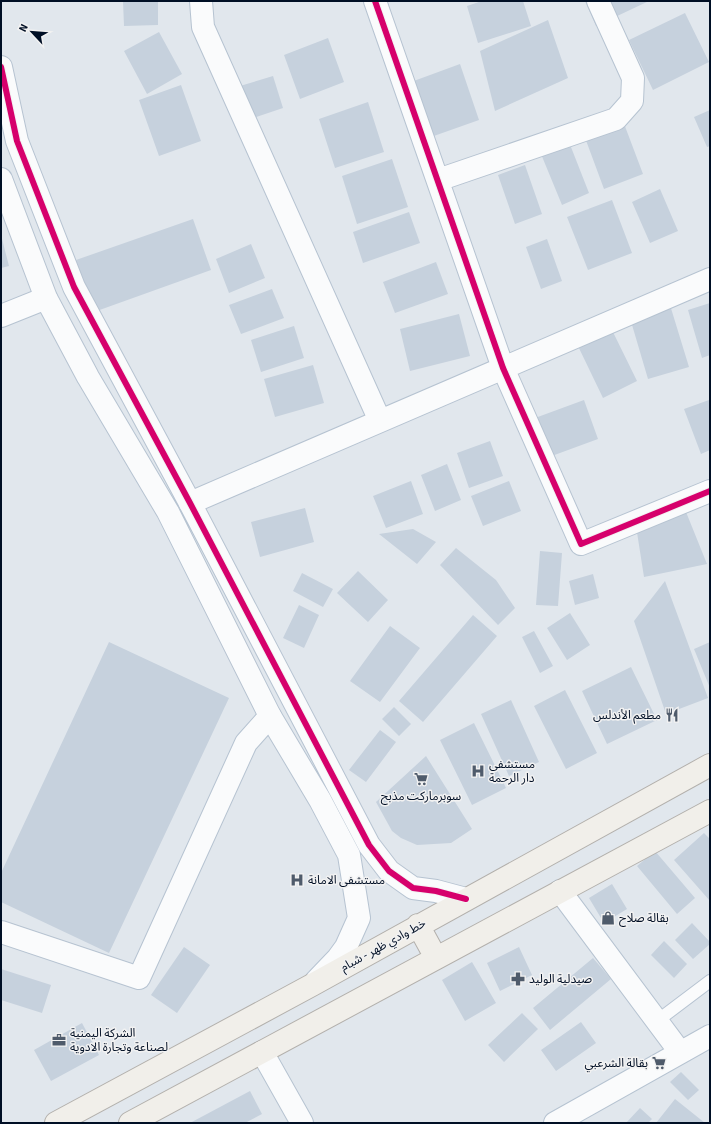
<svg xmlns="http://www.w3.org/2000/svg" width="711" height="1124" font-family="'Source Sans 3','Noto Sans Arabic',sans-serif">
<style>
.building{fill:#c6d1dd}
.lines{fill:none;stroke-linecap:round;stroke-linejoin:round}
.service-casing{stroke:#b6c3d1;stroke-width:14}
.minor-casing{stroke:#b6c3d1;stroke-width:24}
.tertiary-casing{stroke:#b6c3d1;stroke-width:24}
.primary-casing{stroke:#b3b0ac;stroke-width:24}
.service{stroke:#fafbfc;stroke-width:12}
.minor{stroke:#fafbfc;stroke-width:22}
.tertiary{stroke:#fafbfc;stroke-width:22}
.primary{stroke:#f1efea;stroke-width:22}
.cycleway-casing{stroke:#f2f2f2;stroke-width:8}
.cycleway{stroke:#d6006c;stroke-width:6}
.labels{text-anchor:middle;stroke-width:3;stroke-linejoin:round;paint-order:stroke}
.poi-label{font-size:12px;fill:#000f25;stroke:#f2f2f2;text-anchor:start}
.street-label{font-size:12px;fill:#000f25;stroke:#f2f2f2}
</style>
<rect width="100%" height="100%" fill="#e1e7ed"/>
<path class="building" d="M123,1H158V25L124,26Z
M482,1H523L531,26L478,43L467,6Z
M585,1H649L596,26Z
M685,13L709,62L653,90L629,40Z
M548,20L568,78L495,111L480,51Z
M159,32L182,74L147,94L124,51Z
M328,38L344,82L300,99L284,55Z
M460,64L479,120L431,137L411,82Z
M273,76L283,108L250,119L240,86Z
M181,85L201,141L159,156L139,100Z
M368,102L384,152L335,168L319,119Z
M710,110V146L707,147L694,117Z
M623,121L643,174L604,189L584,135Z
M569,142L589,193L562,205L541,154Z
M392,159L408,207L357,224L342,176Z
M525,165L542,214L515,224L498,175Z
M660,189L678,231L650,243L632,202Z
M612,200L632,253L588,270L567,217Z
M409,212L420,243L363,263L353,232Z
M193,219L211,270L94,312L76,260Z
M1,235L9,266L1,268Z
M547,239L562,281L541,289L526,247Z
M251,244L265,278L229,293L216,259Z
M436,262L448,294L395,313L383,282Z
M272,289L284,318L241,334L229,305Z
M710,303V355L702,358L688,310Z
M670,305L689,367L648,379L630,318Z
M459,314L470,356L410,371L400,329Z
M294,326L304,358L261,372L251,340Z
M611,328L637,381L603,398L577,344Z
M313,365L324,403L275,417L264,379Z
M584,400L598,439L549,457L535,418Z
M709,400L710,450L701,454L684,409Z
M490,441L503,476L469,488L457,453Z
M447,464L461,500L435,511L421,475Z
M411,481L423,514L386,528L373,496Z
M509,481L521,511L483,526L471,496Z
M305,508L314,542L260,557L251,522Z
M686,512L707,564L644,577L636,526Z
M413,529L436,542L417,564L379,534Z
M456,548L496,580L515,608L498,625L440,565Z
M540,551L562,553L558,606L536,605Z
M358,571L388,600L368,622L337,593Z
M302,573L333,589L323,607L293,591Z
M593,574L599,598L575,605L569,581Z
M665,581L708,698L666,714L634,621Z
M299,605L319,615L304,648L283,638Z
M570,613L590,645L567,660L547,628Z
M473,615L497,636L423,722L399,701Z
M390,626L420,648L380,702L350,681Z
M534,631L553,666L540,673L522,637Z
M109,642L229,698L109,953L1,902V873Z
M710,642V688L694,649Z
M631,667L657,720L607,744L582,691Z
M565,690L597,753L566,769L534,706Z
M511,700L539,762L509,776L481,714Z
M394,707L411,724L399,736L382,719Z
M474,723L506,788L472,805L440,740Z
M380,730L396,742L366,782L349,770Z
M426,756L472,829L451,843L417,845L401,838L392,831L376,802Z
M704,833L710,839V901L674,860Z
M655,851L695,898L677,914L637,866Z
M612,884L627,909L604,923L589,898Z
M692,923L710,942V944L693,959L675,940Z
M664,941L687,964L674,978L651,955Z
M184,947L210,965L177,1013L151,995Z
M519,947L532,975L500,991L487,963Z
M593,958L611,979L550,1030L533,1008Z
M472,962L496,1003L465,1021L442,980Z
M1,969L51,985L42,1013L1,1000Z
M522,1013L538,1029L504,1062L488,1045Z
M581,1022L596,1043L556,1071L541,1050Z
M82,1023L99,1055L51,1081L34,1050Z
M681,1072L699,1090L688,1100L670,1082Z
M250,1091L262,1114L245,1123H190Z
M675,1099L705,1123H656Z
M640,1108L652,1119L648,1123H626Z"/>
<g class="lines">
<g class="service-casing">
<path id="service" d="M657,1021L710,981"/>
</g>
<g class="minor-casing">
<path id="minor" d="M201,1L203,27L380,421
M375,1L503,368L581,544L710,491
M438,180L616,119L632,101L633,78L598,1
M1,316L46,298
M190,503L710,279
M560,891L680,1052
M1,932L139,978L246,743L270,716
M262,1052L302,1123
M555,1123L710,1036"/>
</g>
<g class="tertiary-casing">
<path id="tertiary" d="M1,67L17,141L74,287L190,503L369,845L389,871L413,888L436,891L466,899
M1,179L46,298L88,377L168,512L270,716L320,800L349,855L359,918L346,947L338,958L316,981"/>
</g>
<g class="primary-casing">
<path id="primary" d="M418,925L436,958
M56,1123L312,985L710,765
M130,1123L710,811"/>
</g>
<use href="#service" class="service"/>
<use href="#minor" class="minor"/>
<use href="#tertiary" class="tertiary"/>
<use href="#primary" class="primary"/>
<g class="cycleway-casing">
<path id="cycleway" d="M375,1L503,368L581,544L710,491
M1,67L17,141L74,287L190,503L369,845L389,871L413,888L436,891L466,899"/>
</g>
<use href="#cycleway" class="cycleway"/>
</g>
<defs>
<g id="restaurant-bare" transform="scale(1.08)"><path d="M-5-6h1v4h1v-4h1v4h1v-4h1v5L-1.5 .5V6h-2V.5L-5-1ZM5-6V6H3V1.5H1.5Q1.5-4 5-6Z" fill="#4f5b6b" stroke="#f2f2f2" stroke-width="2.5" paint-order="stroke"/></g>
<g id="hospital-bare" transform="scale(1.08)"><path d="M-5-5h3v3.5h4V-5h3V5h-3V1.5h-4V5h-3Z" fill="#4f5b6b" stroke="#f2f2f2" stroke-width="2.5" paint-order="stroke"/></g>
<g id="supermarket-bare" transform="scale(1.08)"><path d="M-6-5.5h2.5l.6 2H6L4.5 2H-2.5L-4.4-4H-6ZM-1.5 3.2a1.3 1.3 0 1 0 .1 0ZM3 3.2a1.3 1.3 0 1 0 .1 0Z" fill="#4f5b6b" stroke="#f2f2f2" stroke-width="2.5" paint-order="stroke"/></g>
<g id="shop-bare" transform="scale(1.08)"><path d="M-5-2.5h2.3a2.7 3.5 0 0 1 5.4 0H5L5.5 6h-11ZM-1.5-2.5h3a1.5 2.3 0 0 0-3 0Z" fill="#4f5b6b" stroke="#f2f2f2" stroke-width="2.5" paint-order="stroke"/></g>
<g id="pharmacy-bare" transform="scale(1.08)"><path d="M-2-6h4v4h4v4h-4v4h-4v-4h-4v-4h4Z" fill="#4f5b6b" stroke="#f2f2f2" stroke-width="2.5" paint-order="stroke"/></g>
<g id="office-bare" transform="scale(1.08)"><path d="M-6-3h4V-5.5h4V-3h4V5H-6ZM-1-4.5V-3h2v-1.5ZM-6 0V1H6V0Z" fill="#4f5b6b" stroke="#f2f2f2" stroke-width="2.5" paint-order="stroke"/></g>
</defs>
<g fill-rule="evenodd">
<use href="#restaurant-bare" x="672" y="715"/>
<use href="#hospital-bare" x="478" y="771"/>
<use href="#supermarket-bare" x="421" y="779"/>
<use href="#hospital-bare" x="297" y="880"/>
<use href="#shop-bare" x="608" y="918"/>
<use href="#pharmacy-bare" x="518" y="979"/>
<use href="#office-bare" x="59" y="1040"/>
<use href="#supermarket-bare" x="659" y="1063"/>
</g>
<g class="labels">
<g class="poi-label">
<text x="661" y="719" text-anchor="end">مطعم الأندلس</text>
<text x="489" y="768">مستشفى<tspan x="489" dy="14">دار الرحمة</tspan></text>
<text x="421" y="800" text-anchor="middle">سوبرمارکت مذبح</text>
<text x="308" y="884">مستشفى الامانة</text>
<text x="619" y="922">بقالة صلاح</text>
<text x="529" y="983">صيدلية الوليد</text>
<text x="70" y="1037">الشركة اليمنية<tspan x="70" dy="14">لصناعة وتجارة الادوية</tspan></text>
<text x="648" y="1067" text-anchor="end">بقالة الشرعبي</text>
</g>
<g class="street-label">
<text transform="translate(383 945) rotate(-29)" y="4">خط وادي ظهر - شبام</text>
</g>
</g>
<rect width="711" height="1124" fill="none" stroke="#000f25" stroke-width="4"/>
<g transform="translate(32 32) rotate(296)" stroke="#f2f2f2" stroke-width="3" paint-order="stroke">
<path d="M0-3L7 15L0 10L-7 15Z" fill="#000f25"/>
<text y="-6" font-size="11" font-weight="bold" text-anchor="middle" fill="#000f25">N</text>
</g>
</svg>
